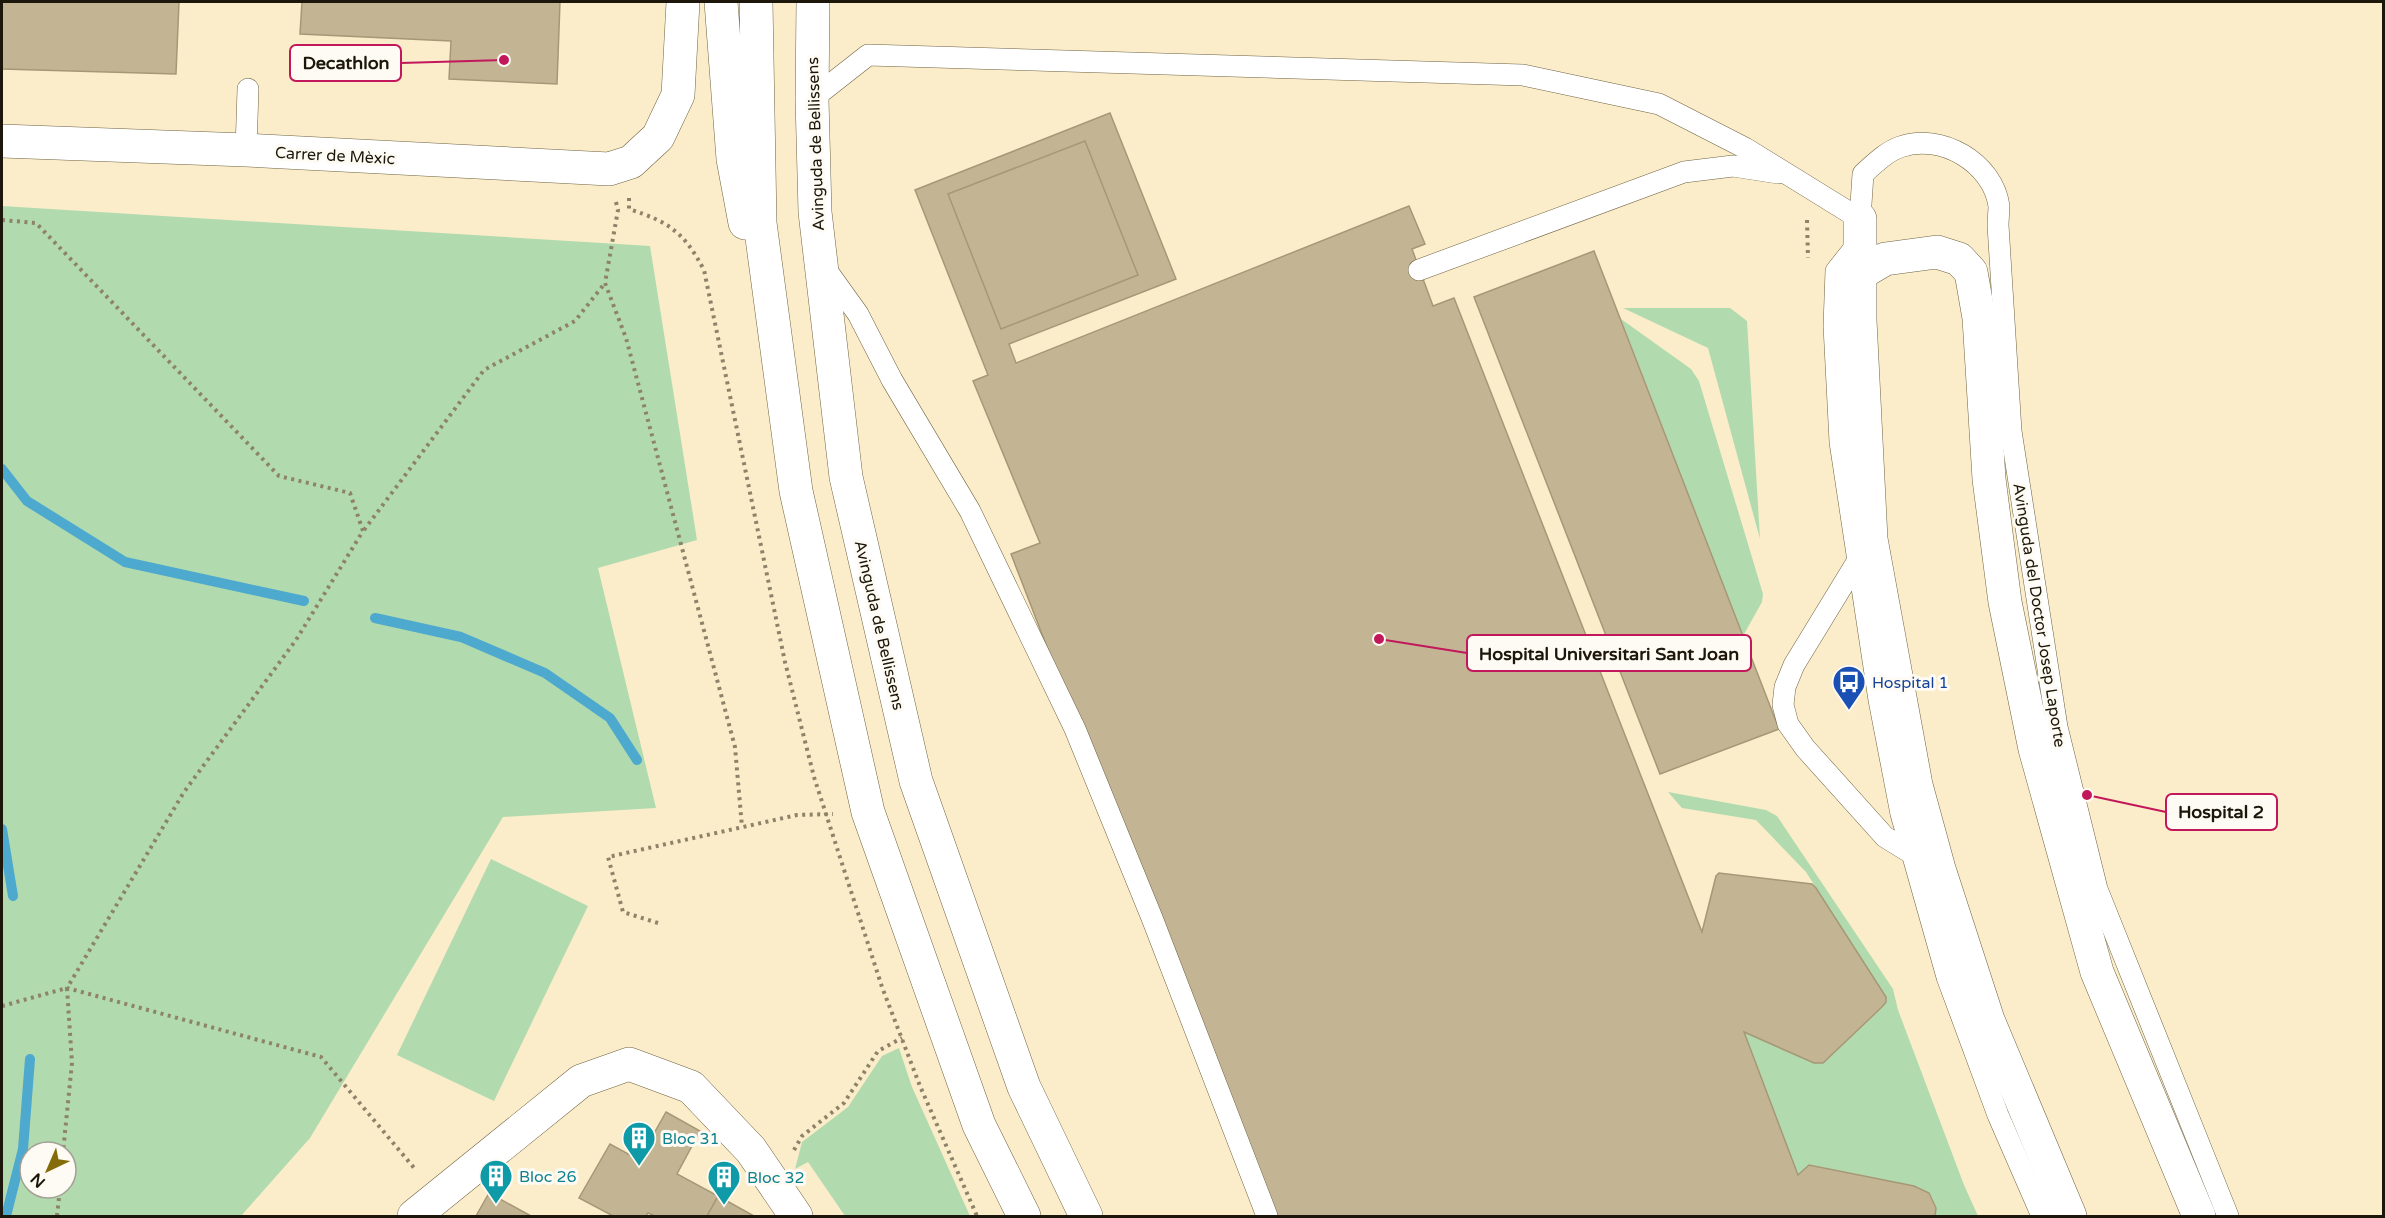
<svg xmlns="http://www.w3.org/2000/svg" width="2385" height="1218" font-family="'Varela Round',sans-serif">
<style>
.green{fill:#b2daaf;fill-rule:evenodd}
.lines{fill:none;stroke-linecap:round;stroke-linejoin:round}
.stream{stroke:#4ea9ce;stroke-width:10}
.building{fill:#c3b593;stroke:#a69877;stroke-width:1.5}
.lane-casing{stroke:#6f6343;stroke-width:22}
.street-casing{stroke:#6f6343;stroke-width:34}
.secondary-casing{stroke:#6f6343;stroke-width:34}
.path{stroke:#8d836a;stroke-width:4;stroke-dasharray:3 4.5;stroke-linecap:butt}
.lane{stroke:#fff;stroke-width:21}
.street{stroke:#fff;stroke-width:33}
.secondary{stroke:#fff;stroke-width:33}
.labels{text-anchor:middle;stroke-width:6;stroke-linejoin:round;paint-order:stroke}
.street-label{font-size:16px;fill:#1c170a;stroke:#fefbf4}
.transit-label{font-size:16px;fill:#164399;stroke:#fefbf4;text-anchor:start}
.culture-label{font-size:16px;fill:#0d838f;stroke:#fefbf4;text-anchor:start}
.leader{fill:none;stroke:#c2185b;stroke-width:2}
.callout-dot{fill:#c2185b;stroke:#fefbf4;stroke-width:2}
.callout{fill:#fefbf4;stroke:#c2185b;stroke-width:2}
.callout-label{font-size:18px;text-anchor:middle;font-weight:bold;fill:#1c170a}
</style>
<rect width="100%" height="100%" fill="#fbedc9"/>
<path class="green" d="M2,206L650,246L697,540L598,568L656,808L503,817L310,1138L241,1216H2ZM30,1152H66V1188H30Z
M1623,308H1730L1747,321L1760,539L1708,348Z
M1621,319L1691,369L1699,381L1763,594L1762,602L1743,636Z
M1668,792L1766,810L1777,816L1893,989L1898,1010L1964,1185L1978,1216H1935C1937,1200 1930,1191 1914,1186L1809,1165L1798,1175L1744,1032L1814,1063H1823L1882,1008L1886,1002V997L1806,872L1756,820L1682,808Z
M491,859L588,906L494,1101L397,1055Z
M899,1048L912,1087L970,1216H845L808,1162L795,1169L802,1142L848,1107L882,1056Z"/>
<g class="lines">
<path class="stream" d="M2,469L27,501L125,562L304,601
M375,618L461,637L545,673L610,718L637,760
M2,829L13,896
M6,1216L23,1149L30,1059"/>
</g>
<path class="building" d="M2,2H179L176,74L2,69Z
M302,2H560L557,84L449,79L451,41L300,34Z
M1110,113L1176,279L1009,344L1016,363L1409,206L1425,244L1412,249L1433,306L1454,298L1702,932L1716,876L1719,873L1812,884L1816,888L1886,997V1002L1882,1007L1823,1063H1814L1744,1032L1798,1175L1809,1165L1914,1186L1929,1193L1936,1208L1935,1216H1267L1011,554L1040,543L973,381L988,375L915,190Z
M1085,141L1138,275L1001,329L948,194Z
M1594,251L1779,729L1660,774L1474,297Z
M666,1112L700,1131L677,1174L718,1196L707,1216H655L648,1213L646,1216H613L579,1198L610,1144L639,1160Z
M489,1193L531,1216H476Z
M718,1196L754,1216H707Z"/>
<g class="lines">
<g class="lane-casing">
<path id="lane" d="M812,99L868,55L1523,75L1659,104L1745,148L1860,219L1863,174C1874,164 1886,152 1900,147C1941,132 1993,163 1999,206C1999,212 1998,219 1998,225L2011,431L2057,727L2097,889L2228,1216
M246,150L248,89
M1860,241L1836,271L1834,326L1840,442L1879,700L1901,814L1947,977L1998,1115L2042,1216
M825,268L858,314L892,380L970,511L1075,729L1152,918L1267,1216
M1419,270L1684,172L1733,166L1778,173
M1860,557L1794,665L1785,687L1783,705L1788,724L1805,748L1885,837L1919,858"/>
</g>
<g class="street-casing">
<path id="street" d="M2,141L246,150L609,169L631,162L658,137L678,95L683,2
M1860,219V320L1871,539L1916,785L1939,869L1988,1020L2070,1216
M1861,273L1885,259L1937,252L1959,259L1971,272L1979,318L1989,479L2005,602L2035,749L2097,972L2199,1216
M414,1216L581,1081L629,1064L691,1087L751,1150L796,1216"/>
</g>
<g class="secondary-casing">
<path id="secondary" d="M721,2L733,159L745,223
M756,2L760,223L796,491L868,812L979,1125L1024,1216
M813,2L812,99L815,212L846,477L916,781L1024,1087L1086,1216"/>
</g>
<path class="path" d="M629,198V209C669,222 684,232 704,270L785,662L814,777L882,987L920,1086L977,1216
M616,202L618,210L605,283L626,338L735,747L742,827
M2,220L36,223L279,476L350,493L363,531L296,640L184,792L67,988L321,1057L415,1169
M1807,220L1808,258
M364,530L484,370L575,321L605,283
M658,923L623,912L608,857L797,815L833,814
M2,1006L67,988L72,1063L63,1152
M794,1150L802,1136L844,1103L878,1051L902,1038
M57,1216L60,1188"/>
<use href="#lane" class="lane"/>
<use href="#street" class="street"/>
<use href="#secondary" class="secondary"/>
</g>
<defs>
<g id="bus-pin" transform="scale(1.725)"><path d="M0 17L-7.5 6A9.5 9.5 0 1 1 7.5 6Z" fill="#1a4fb4" stroke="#fefbf4"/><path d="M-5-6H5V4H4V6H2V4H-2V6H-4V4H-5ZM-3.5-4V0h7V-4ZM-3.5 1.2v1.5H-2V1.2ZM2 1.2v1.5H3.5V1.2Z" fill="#fff"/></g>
<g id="building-pin" transform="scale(1.725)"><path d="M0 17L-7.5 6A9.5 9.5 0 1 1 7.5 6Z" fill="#0f9aa8" stroke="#fefbf4"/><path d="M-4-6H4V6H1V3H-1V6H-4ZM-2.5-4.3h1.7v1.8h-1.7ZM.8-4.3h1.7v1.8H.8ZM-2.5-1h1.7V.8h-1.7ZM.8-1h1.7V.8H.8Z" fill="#fff"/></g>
</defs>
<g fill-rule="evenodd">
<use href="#bus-pin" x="1849" y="682"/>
<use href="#building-pin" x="639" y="1138"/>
<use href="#building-pin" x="496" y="1176"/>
<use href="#building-pin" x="724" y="1177"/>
</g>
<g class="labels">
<g class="street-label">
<text transform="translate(815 144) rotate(-92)" y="6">Avinguda de Bellissens</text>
<text transform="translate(335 155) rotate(3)" y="6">Carrer de Mèxic</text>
<text transform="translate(2040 615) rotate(81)" y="6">Avinguda del Doctor Josep Laporte</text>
<text transform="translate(880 625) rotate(77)" y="6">Avinguda de Bellissens</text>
</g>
<g class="transit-label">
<text x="1872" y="688">Hospital 1</text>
</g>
<g class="culture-label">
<text x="662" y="1144">Bloc 31</text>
<text x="519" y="1182">Bloc 26</text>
<text x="747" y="1183">Bloc 32</text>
</g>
</g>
<path class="leader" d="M504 60L401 63M1379 639L1467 653M2087 795L2166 812"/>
<g class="callout-dot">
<circle cx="504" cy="60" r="6"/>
<circle cx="1379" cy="639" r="6"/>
<circle cx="2087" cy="795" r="6"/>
</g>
<g class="callout">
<rect x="290" y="45" width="111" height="36" rx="6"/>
<rect x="1467" y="635" width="284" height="36" rx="6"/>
<rect x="2166" y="794" width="111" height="36" rx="6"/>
</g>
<g class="callout-label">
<text x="346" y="69">Decathlon</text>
<text x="1609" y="660">Hospital Universitari Sant Joan</text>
<text x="2221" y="818">Hospital 2</text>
</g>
<rect width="2385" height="1218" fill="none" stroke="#1c170a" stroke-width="6"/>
<g transform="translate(48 1170) rotate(224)"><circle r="28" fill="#fefbf4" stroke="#a4a096" stroke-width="1.5"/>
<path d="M0-4.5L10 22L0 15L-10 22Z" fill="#846c08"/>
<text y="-9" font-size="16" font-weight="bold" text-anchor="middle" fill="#1c170a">N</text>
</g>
</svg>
